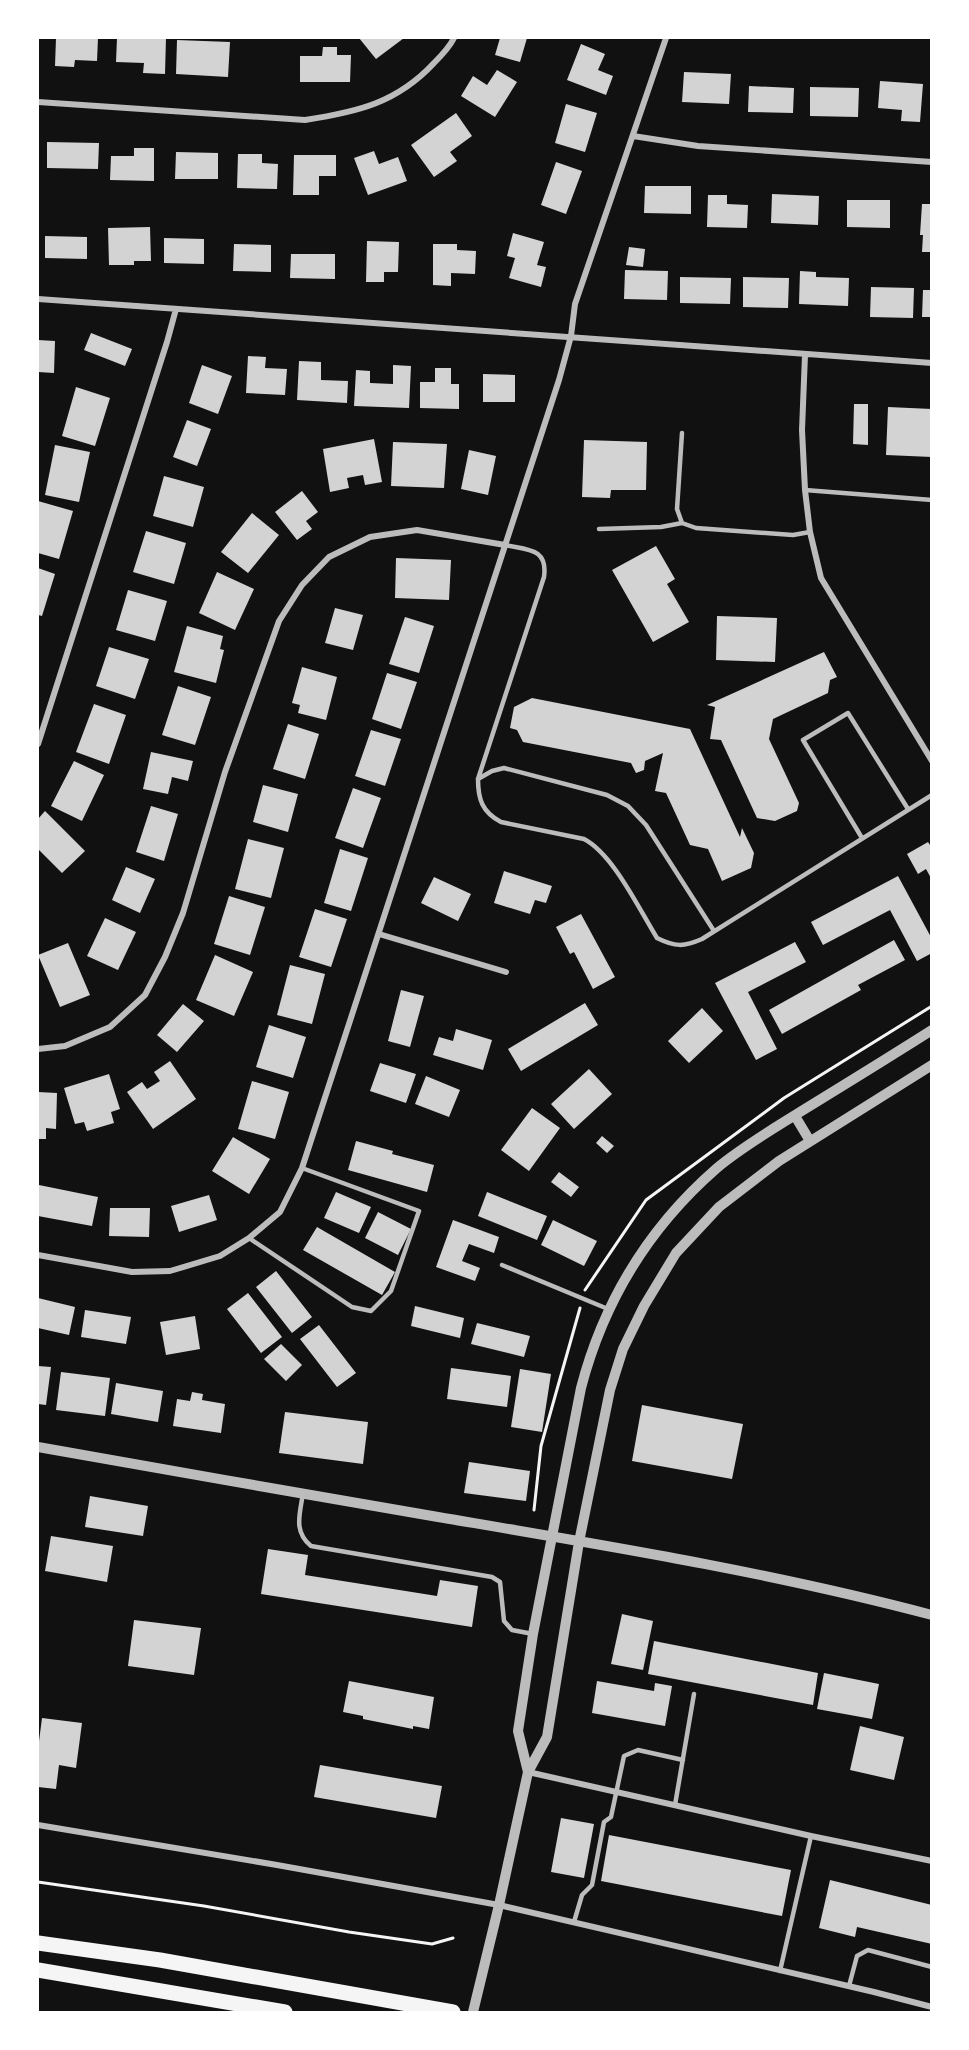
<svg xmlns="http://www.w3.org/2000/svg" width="969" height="2050" font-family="Ubuntu,sans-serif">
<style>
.building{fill:#d3d3d3}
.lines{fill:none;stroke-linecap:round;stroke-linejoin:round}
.path{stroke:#f5f5f5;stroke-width:3}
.service{stroke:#bcbcbc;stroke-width:4.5}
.minor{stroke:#bcbcbc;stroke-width:6}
.tertiary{stroke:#bcbcbc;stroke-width:10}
.primary{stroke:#f5f5f5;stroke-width:15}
</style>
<rect width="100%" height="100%" fill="#111"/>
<path class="building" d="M56,38H98L97,61L75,60L74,67L55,66Z
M117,38H166L165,74L143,73L144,63L116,62Z
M359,38H404L376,59Z
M500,38H527L520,62L495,55Z
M177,40L230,42L228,77L176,74Z
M581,44L605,54L598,70L613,76L606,95L567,80Z
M323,47H337V55H351L350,82H300V56H322Z
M497,70L517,82L495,117L461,96L473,76L487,85Z
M684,72L731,74L729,104L682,102Z
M880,81L923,84L920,122L901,121L902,110L878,108Z
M749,86L794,88L793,113L748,112Z
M810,87L859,88L858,117L810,116Z
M566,104L597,113L585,152L555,143Z
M456,113L472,136L450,152L457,161L434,177L411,145Z
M47,142L99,143L98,169L47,168Z
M134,148H154V181L110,180L111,156H134Z
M374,151L379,164L398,157L407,181L368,195L354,158Z
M176,152L218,153V179H175Z
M238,154H262V163L278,164L277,189L237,188Z
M294,155H336V176H319V195H293Z
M556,162L582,171L566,214L541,205Z
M645,186H691V214L644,213Z
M772,194L819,196L818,225L771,223Z
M708,195H727V204L748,205L747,228L707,227Z
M847,200H890V228L847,227Z
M922,204H932V252H922L923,235H920Z
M150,227L151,261H134V265H109L108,228Z
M513,233L544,242L537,265L546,267L541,287L509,278L515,258L507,256Z
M45,236L87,237V259L45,258Z
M164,238L204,239V264L164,263Z
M367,241L399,242L398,272H384V282H366Z
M234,244L271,245V272L233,271Z
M433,244H457V250L476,251L475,274L451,273V286L433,285Z
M629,247L645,249L643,267L626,265Z
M291,254H335V279L290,278Z
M625,270L668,271L667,300L624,299Z
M800,271L816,272V277L849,278L848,306L799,304Z
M680,277L731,278L730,304L680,303Z
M743,277L789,278L788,308L743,307Z
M871,287L914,288L913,318L870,317Z
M923,290H932V317H922Z
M91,333L132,349L125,366L84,350Z
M38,340L55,341L54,373L38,372Z
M248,356L266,357L265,368L287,369L285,395L246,393Z
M299,361L321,362V380L348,381L347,403L297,400Z
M202,365L232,376L218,414L189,403Z
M393,365L411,366L409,408L354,406L356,370L370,371V383L393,384Z
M435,368H451V384H459V409L420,408V382H435Z
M483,374L515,375V402H483Z
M76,387L110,398L95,446L62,436Z
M854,404H868V445L853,444Z
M888,407L932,409V457L886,455Z
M187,420L211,429L197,466L173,457Z
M374,439L382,482L365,485L363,475L347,478L349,488L330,492L323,449Z
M584,440L647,442L646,490H611L610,498L582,497Z
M393,442L447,444L444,488L391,486Z
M55,445L90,452L79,502L45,495Z
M469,450L496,456L488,495L461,489Z
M164,476L204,487L193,527L153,516Z
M302,491L318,512L306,521L312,529L297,540L275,512Z
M38,501L73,511L59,559L38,553Z
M252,513L279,535L248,573L221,552Z
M146,531L186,543L174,584L133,572Z
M656,546L675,579L667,584L689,622L653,642L612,570Z
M396,558L451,560L449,600L395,598Z
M38,568L55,574L42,616L38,615Z
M217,572L254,589L235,630L199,613Z
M128,590L167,601L155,641L116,630Z
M335,608L363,615L353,650L325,643Z
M717,616L777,618L775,662L716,660Z
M405,617L434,626L419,673L389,664Z
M187,626L223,636L220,649L224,650L216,683L174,672Z
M109,647L149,659L135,699L96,686Z
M824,652L837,677L830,680L828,693L773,719L769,739L799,803L797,811L775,821L757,818L721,740L710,739L715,707L707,705Z
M302,667L337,677L326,720L298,713L300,705L292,703Z
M387,673L417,682L401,729L372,719Z
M178,686L211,697L195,745L162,735Z
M532,698L690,729L740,837L742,828L754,853L751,868L722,881L708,849L690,845L666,793L655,791L663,753L645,761L644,770L636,773L631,763L523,742L517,730L510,728L514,707Z
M94,704L126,715L109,764L76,752Z
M288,724L319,734L305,779L273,769Z
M371,730L401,739L385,786L355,776Z
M151,752L193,761L188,781L172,777L168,794L143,789Z
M74,761L104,775L82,821L51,806Z
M263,785L298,794L288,832L253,822Z
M353,788L381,798L363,848L335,838Z
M151,806L178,814L164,861L136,852Z
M45,811L85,851L62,873L38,849V819Z
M248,839L284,848L271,898L235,889Z
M928,842L932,848V880L926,869L918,874L907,854Z
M340,849L368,858L351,911L324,903Z
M126,867L155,879L140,913L112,900Z
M504,871L552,886L546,903L535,900L530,914L494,903Z
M898,876L932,939V953L917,961L890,910L823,945L811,922Z
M434,877L471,894L458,921L421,903Z
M229,896L265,907L250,955L214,944Z
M315,909L347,919L331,967L299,957Z
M581,914L615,977L593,989L574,952L570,954L556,927Z
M105,918L136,932L118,970L87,956Z
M894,940L905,960L858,985L861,990L782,1034L769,1010Z
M795,942L806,962L748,992L777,1049L756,1060L715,983Z
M68,943L90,995L60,1007L38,955Z
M215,955L253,972L234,1016L196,1000Z
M290,965L325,974L312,1024L277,1015Z
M401,990L424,996L410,1047L388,1041Z
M585,1003L598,1025L521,1071L508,1049Z
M183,1004L204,1021L177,1052L157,1035Z
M702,1008L723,1031L689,1063L668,1041Z
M269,1025L306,1037L293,1078L256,1067Z
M456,1029L492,1040L483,1070L433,1055L439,1037L453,1041Z
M170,1061L196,1099L153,1129L127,1092L142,1082L147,1089L160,1081L154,1072Z
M380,1063L416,1074L406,1103L370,1091Z
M589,1069L612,1094L574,1129L551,1104Z
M109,1074L120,1109L111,1112L114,1123L87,1131L84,1122L75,1124L64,1088Z
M426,1076L460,1090L449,1117L415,1104Z
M252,1081L289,1092L275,1139L238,1129Z
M38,1092L57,1093L56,1129L46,1128V1139H38Z
M532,1108L560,1128L529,1171L501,1150Z
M602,1136L614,1146L607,1153L596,1143Z
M233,1137L270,1159L249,1194L212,1171Z
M356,1141L393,1151L392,1154L434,1165L427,1192L348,1170Z
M559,1172L579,1187L571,1197L551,1182Z
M39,1185L98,1197L92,1226L38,1216Z
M336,1192L371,1207L359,1233L324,1218Z
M487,1192L547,1216L537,1240L478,1216Z
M209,1195L217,1220L179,1232L171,1206Z
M110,1208H150L149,1237L109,1236Z
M378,1212L411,1229L398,1255L365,1238Z
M453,1220L499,1237L494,1253L469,1244L462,1261L480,1268L475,1281L436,1267Z
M553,1220L597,1241L584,1266L541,1245Z
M317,1227L395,1272L382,1295L303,1250Z
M276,1271L312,1317L292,1333L256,1287Z
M248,1293L282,1337L261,1353L227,1309Z
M38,1298L75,1307L69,1335L38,1328Z
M415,1306L464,1318L460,1338L411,1326Z
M85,1310L131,1317L126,1344L81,1337Z
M195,1316L200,1349L166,1355L160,1322Z
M477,1323L530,1336L524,1357L471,1344Z
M319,1325L356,1373L337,1387L300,1339Z
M281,1344L302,1365L286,1381L264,1359Z
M38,1366L51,1367L46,1405L38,1404Z
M451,1368L511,1376L507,1407L447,1399Z
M520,1369L551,1374L542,1432L511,1427Z
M61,1372L110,1378L105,1416L56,1410Z
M116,1383L163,1391L158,1422L111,1414Z
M192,1392L203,1394L202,1400L225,1404L221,1433L173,1426L177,1399L190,1401Z
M642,1405L743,1424L732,1479L632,1461Z
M285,1412L368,1422L363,1464L279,1453Z
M469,1462L530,1471L526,1501L464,1493Z
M90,1496L148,1506L143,1536L85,1527Z
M51,1536L113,1546L107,1582L45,1571Z
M268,1549L308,1555L305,1575L437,1596L440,1580L478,1586L472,1627L261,1594Z
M622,1614L653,1621L643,1670L611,1664Z
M134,1620L201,1628L194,1675L128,1666Z
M654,1641L818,1673L813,1705L648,1674Z
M824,1673L879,1684L872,1719L817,1709Z
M349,1681L434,1697L429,1729L413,1726V1729L363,1719V1716L343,1712Z
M597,1681L654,1691L655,1683L672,1686L665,1726L592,1713Z
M42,1718L82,1723L76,1768L59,1765L56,1789L38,1787V1749Z
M860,1726L904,1737L894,1780L850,1770Z
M320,1765L442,1786L436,1818L314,1797Z
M561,1818L594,1824L584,1878L551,1872Z
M609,1835L791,1870L782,1916L601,1881Z
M830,1880L932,1905V1944L857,1927L855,1937L819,1928Z"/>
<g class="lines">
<path class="path" d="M585,1290L646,1200L784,1098L932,1006
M534,1510L541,1446L580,1308
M38,1882L204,1906L349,1932L432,1944L453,1938"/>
<path class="service" d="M682,433L677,509L682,523L696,528L793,535L810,532
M805,490L932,500
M599,529L661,527L682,523
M505,545C528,550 548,548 544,577L478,779C478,799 482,812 501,822L584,839C613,854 639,909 657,938C675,947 684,947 702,939L932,795
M478,779L492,771L504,768L607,795L628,806L646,825L714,931
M862,838L803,740L848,713L908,809
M249,1238L352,1307L371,1311L391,1291L419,1211L302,1168
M502,1265L608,1309
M303,1493C300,1514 293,1531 311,1546L492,1577L500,1582L504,1621L512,1630L533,1634
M675,1805L694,1694
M574,1922L582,1895L592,1885L604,1822L611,1817L624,1756L638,1750L683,1760
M780,1971L811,1836
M849,1986L857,1956L868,1950L932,1967"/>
<path class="minor" d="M38,102L305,120C357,112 397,103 434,63C442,55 449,48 454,38
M633,136L698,146L932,162
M38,299L932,363
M805,355L802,430L805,490L810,532L821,578L932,761
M38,744L167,342L176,309
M379,934L506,972
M38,1049L65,1046L110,1027L145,995L165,957L183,913L225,772L279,621L302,585L329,557L370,537L417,530L505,545
M38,1255L132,1272L170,1271L220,1256L249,1238L280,1212L302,1168L559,380L571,336L575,304L666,38
M528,1772L811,1836L932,1861
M38,1825L277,1865L499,1905L874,1992L932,2007"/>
<path class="tertiary" d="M795,1116L810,1141
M38,1447C171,1470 305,1495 438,1517C603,1545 770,1572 932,1615
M528,1772L518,1731L533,1634L581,1388C604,1300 648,1228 717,1168C742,1147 773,1129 800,1112C844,1085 888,1058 932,1030
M473,2012L499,1905L528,1772L547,1737L579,1542L610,1390L623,1349L644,1306L676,1253L719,1207L779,1161L932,1065"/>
<path class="primary" d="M38,1943L160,1960L453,2012
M38,1970L285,2012"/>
</g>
<rect width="969" height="2050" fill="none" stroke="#ffffff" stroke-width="78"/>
</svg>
